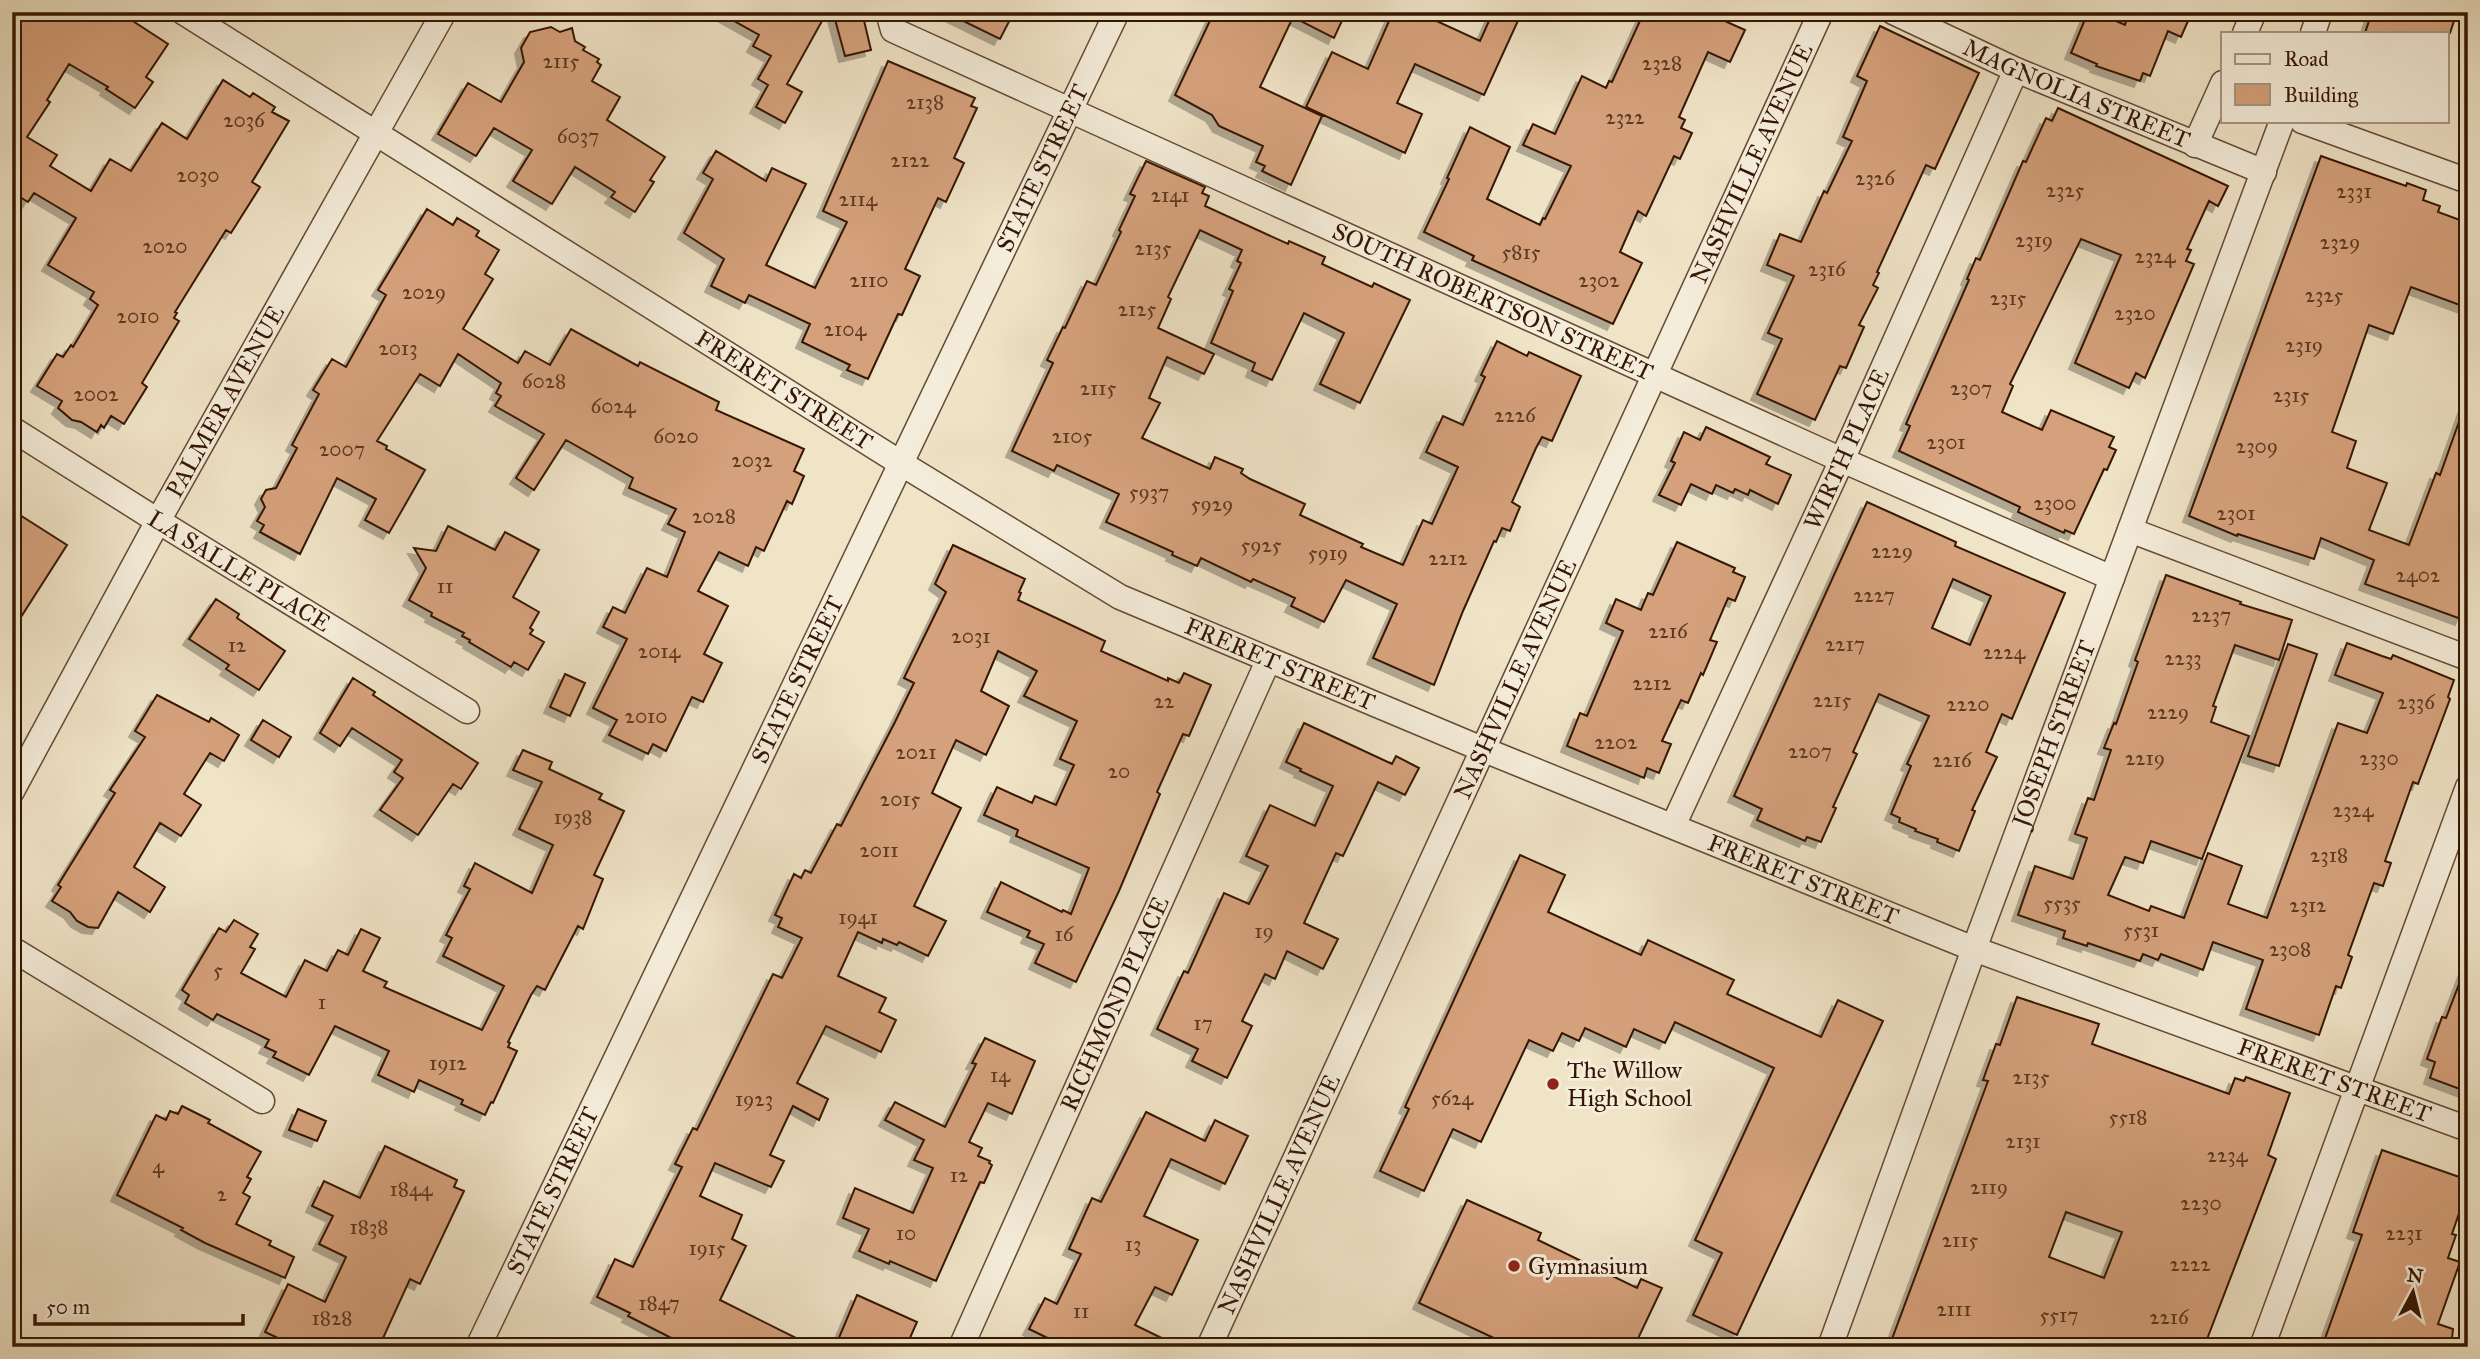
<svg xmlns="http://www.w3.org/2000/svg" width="2480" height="1359" font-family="'IM FELL Great Primer',serif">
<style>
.building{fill:#d5a17b;stroke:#351602;stroke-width:2;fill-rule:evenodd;filter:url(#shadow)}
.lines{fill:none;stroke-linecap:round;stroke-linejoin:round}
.minor-casing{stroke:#644a33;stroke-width:27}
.minor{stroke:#f5eddb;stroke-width:24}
.poi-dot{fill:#8f2418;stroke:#f5eddb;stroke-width:2.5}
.labels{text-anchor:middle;stroke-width:6;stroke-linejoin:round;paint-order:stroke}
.number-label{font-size:21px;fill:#5d3920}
.street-label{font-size:24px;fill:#351602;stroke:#f5eddb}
.poi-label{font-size:24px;fill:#351602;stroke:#f5eddb;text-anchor:start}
</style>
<defs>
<filter id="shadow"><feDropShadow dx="-6" dy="6" stdDeviation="0" flood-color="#0004"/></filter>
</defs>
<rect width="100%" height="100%" fill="#f0e4c7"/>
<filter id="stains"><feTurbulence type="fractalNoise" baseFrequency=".00286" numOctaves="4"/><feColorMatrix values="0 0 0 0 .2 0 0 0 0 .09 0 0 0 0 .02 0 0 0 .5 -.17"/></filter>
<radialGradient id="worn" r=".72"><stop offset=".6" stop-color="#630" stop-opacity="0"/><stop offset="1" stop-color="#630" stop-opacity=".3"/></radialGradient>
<path class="building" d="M12,12H119L168,44L146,77L153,82L135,108L106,89L108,87L69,64L47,100L50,102L27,137L57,155L50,166L91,191L110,159L131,171L162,123L187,139L223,80L250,97L253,93L275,107L272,112L289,121L252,182L260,187L231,233L226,230L175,312L177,313L174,318L179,321L142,383L147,387L124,424L111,416L104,428L101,425L97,432L81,422L72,420L58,408L62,401L37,386L57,354L63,357L71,345L73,347L98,305L90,299L94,292L48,265L76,218L34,193L28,202L12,192Z
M718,12H827L787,84L802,92L785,123L756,107L768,85L758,79L771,56L753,46L759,35Z
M833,12H862L871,50L845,56Z
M945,12H1014L1000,39Z
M1214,12H1346L1334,38L1293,17L1260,87L1322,116L1291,185L1262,171L1265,166L1256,162L1263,146L1219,126L1212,115L1175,95Z
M1393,12H1417L1480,41L1493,12H1522L1484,95L1415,64L1397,103L1422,114L1405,153L1306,107L1332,52L1368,69Z
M1644,12H1705L1745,30L1730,62L1708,52L1679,117L1685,120L1681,128L1692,133L1680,159L1674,156L1646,216L1638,211L1620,252L1642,263L1613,324L1472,260L1474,256L1424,232L1449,179L1447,178L1470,127L1510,147L1487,199L1540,225L1543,218L1545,219L1571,166L1523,145L1533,124L1555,134L1582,76L1606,88L1609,81L1612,82Z
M2088,12H2095L2125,25L2129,12H2192L2181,37L2168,31L2150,76L2143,73L2140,81L2096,66L2097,64L2071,53Z
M2372,12H2457L2450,33H2365Z
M1880,26L1979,73L1935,169L1926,165L1877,272L1879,273L1873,285L1878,288L1859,325L1864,327L1846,368L1840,366L1815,420L1757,394L1782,339L1768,333L1794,276L1767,265L1780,234L1801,242L1824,191L1827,193L1852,141L1843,137L1867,81L1857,76Z
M551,27L560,32L572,28L575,41L585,47L583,50L599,59L597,62L601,65L592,81L620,97L607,120L665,157L650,180L654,182L635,212L611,197L615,192L575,167L552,204L513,181L532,150L494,128L476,156L438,134L468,83L501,102L524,62L521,48L530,32Z
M888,61L975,98L971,106L977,108L954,158L964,163L946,202L938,198L905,269L920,276L902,315L898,314L868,379L847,370L850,365L802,342L810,324L749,295L745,303L711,286L724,259L684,233L713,179L703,173L716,151L766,181L772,168L806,184L766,265L815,288L847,222L823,211Z
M2058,108L2228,186L2218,206L2209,201L2187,249L2191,250L2186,261L2194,264L2145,378L2136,373L2129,388L2075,363L2121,255L2081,239L2010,384L2013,386L2002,412L2042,430L2051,410L2114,437L2109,447L2116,450L2107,470L2104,469L2074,534L2065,530L2064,533L2018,512L2020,507L1899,451L1910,426L1906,424L1969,280L1967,279L1976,258L1980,260L2023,161L2026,162L2046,118L2052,121Z
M2321,156L2406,186L2407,183L2426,190L2423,200L2440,206L2438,212L2468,223V308L2411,287L2393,334L2369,325L2332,432L2356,441L2347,468L2387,483L2369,530L2409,545L2436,473L2440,475L2465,405L2468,406V602L2461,619L2365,584L2374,560L2321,538L2314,559L2238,534L2237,536L2189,516Z
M1146,161L1205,187L1202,193L1209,196L1205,206L1288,244L1289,241L1325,257L1322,264L1372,287L1374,283L1410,300L1360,403L1320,384L1344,333L1304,313L1272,380L1252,371L1255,363L1211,343L1233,291L1229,289L1241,263L1237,261L1242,250L1200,230L1168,297L1171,299L1158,328L1214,354L1204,374L1167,357L1149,398L1160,403L1142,438L1210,469L1215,457L1243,469L1241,473L1250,479L1305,504L1300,515L1363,544L1361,547L1403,565L1423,520L1432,524L1458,467L1426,452L1443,416L1463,425L1485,377L1481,375L1497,341L1527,356L1529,352L1581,376L1552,441L1542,437L1536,448L1512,502L1520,507L1510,531L1502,528L1496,542L1494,541L1463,611L1434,685L1373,658L1397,604L1346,580L1324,622L1291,606L1295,598L1253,579L1251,582L1201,558L1197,566L1172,555L1173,552L1106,522L1119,494L1057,465L1054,471L1012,451L1053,363L1047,360L1063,327L1065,328L1087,281L1096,285L1121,232L1119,230L1135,196L1130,194Z
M427,209L453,225L457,218L479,231L476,236L499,250L485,274L493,279L463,329L518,363L525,351L550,365L571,329L638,366L640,362L719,402L716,410L804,449L794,471L804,476L792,504L787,501L764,551L756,547L748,566L719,552L698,591L728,606L704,654L722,663L703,702L692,697L666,751L653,744L648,754L609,735L617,720L593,708L627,639L603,627L613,607L625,613L647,568L667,577L685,532L668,524L676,509L629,488L633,478L566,440L534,490L516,478L544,434L495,406L501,396L496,393L501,383L458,354L440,386L420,374L377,441L387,446L386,449L425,470L389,533L365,520L376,499L337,478L300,554L260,532L264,525L257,521L265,507L261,499L266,490L276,488L297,448L292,445L319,394L313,390L332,359L346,367L386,295L378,290Z
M1706,427L1770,457L1766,464L1791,475L1778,504L1750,490L1748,495L1735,489L1733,493L1716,485L1712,494L1691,484L1681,505L1659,495L1675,463L1671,461L1684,432L1700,440Z
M1867,502L1956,542L1955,546L2065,593L2012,719L2002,714L1986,752L1997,757L1972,810L1975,811L1959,851L1937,842L1938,839L1915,831L1916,829L1899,822L1900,818L1891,814L1911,766L1907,764L1929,716L1879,694L1853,752L1857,754L1833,807L1836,808L1821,842L1807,837L1805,841L1757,820L1762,809L1734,796ZM1953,579L1991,596L1970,645L1932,628Z
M12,510L67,545L12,631Z
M448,526L495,550L505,532L539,550L513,597L539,612L530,628L533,630L530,634L544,642L528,670L514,662L511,667L469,642L470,640L462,636L464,633L431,616L432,613L409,600L426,568L414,548L436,551Z
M1677,542L1735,568L1733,572L1745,577L1735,601L1728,598L1710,640L1717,642L1703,675L1701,673L1688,703L1681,700L1662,741L1671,744L1659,773L1647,768L1644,778L1567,746L1580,713L1587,716L1623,631L1606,623L1616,599L1641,610L1648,593L1653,595Z
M953,545L1025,579L1019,592L1021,593L1018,600L1105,641L1101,651L1168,681V678L1179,683L1184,673L1211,685L1189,736L1183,734L1157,792L1160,794L1119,891L1076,982L1035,963L1044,944L1027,937L1030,931L987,912L1001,882L1062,912L1063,910L1071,914L1089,868L1016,836L1018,830L984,815L997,787L1032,803L1035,796L1056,805L1074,765L1060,759L1077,721L1024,696L1037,671L998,651L981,691L1009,706L986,755L956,740L932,793L961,808L914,906L946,921L928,956L899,942L897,945L883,939L882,943L858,932L838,976L886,998L879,1012L896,1020L881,1052L826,1026L797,1083L828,1099L819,1120L793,1106L770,1155L784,1161L771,1187L715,1163L700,1196L742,1215L732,1239L746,1246L720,1300L814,1347H689L628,1316L630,1313L597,1297L615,1259L633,1267L682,1167L675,1164L693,1128L697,1130L773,974L782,978L802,938L778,927L782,918L775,915L794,874L801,878L805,870L811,873L837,824L841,826L895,722L914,683L904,678L946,592L935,584Z
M2166,575L2241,602L2240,604L2292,620L2279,660L2235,645L2213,706L2216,707L2211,722L2249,736L2202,859L2151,841L2143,863L2125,857L2108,895L2149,911L2151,906L2184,918L2208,853L2242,866L2228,904L2267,918L2338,723L2367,733L2383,693L2335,675L2347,643L2382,656L2391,659L2393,655L2454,680L2448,697L2450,699L2418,784L2413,782L2385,861L2391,863L2383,886L2374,883L2348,955L2352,957L2341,988L2336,986L2319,1035L2246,1009L2263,960L2213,942L2203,970L2161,954L2158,960L2143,954L2140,961L2088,943L2087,946L2063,938L2065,931L2018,915L2035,866L2073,879L2087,838L2075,834L2088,798L2094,800L2111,750L2104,748L2114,723L2116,724L2138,662L2135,660Z
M216,599L239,614L237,618L285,651L259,690L226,669L229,665L189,639Z
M2288,644L2317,654L2279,766L2248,756Z
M565,674L585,683L570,716L550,707Z
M353,678L375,692L373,695L478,763L461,789L453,784L418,835L380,810L403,778L394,772L402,760L352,728L340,746L320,733Z
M157,695L209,722L211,718L239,735L224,761L210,753L184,794L201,805L181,836L160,823L134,867L165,887L150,912L118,892L98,928L88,927L77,921L70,912L52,901L61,887L58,885L115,793L110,790L145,737L135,731Z
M263,720L291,737L279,757L251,740Z
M1304,723L1392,764L1396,756L1419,768L1405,795L1378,782L1343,856L1336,853L1304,923L1338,939L1323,969L1287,951L1275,979L1265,974L1242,1021L1252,1026L1227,1078L1192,1061L1198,1049L1157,1029L1184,971L1188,973L1224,893L1249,904L1268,866L1246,856L1270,805L1315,826L1333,786L1300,771L1301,769L1286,762Z
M523,750L552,762L549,769L602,794L599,799L624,811L594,875L603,879L583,929L578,926L545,990L537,986L531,995L508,1042L510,1043L508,1047L517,1051L493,1103L491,1102L485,1115L461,1104L463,1100L419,1080L414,1092L378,1075L389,1051L335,1026L309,1075L273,1057L276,1052L265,1047L269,1040L217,1014L213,1020L185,1003L189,995L182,990L219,928L226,932L234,920L258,934L250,947L255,949L241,973L286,997L305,960L327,971L338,950L348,955L361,929L380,938L363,971L387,982L384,987L482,1030L504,986L443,956L452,938L446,935L470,889L464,886L475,863L532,893L553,845L519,829L542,782L513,770Z
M1520,855L1565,875L1548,912L1641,955L1648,940L1734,980L1727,994L1821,1037L1838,1000L1883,1021L1737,1335L1693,1315L1722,1253L1695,1240L1774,1068L1675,1022L1665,1043L1634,1029L1626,1047L1585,1028L1579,1041L1562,1033L1553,1051L1529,1040L1481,1142L1453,1129L1424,1191L1380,1171L1409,1109L1405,1107Z
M2466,966H2468V1092L2430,1078L2435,1062L2427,1059L2442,1017L2446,1018Z
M2017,997L2099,1024L2092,1044L2229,1094L2235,1078L2244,1081L2246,1077L2290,1093L2268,1155L2276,1159L2204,1347H1889L1988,1081L1983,1080L1996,1044L2000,1045ZM2066,1212L2122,1232L2104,1278L2049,1257Z
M985,1038L1035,1061L1012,1114L988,1103L969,1142L982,1148L978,1156L990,1161L989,1163L992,1165L984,1183L980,1182L936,1281L890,1261L889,1264L859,1251L869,1229L843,1218L855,1188L913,1213L933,1168L914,1160L924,1140L885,1120L895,1102L945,1127L976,1064L972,1063Z
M182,1106L210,1120L208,1123L261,1152L247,1177L251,1179L243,1193L250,1197L236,1224L271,1241L269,1245L294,1257L285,1278L205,1243L181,1230L183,1228L117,1195L156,1115L166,1120L170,1111L178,1114Z
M298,1109L326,1121L317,1141L289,1130Z
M1146,1112L1205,1141L1215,1120L1248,1136L1225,1184L1171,1159L1144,1216L1198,1240L1172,1295L1155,1287L1135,1325L1180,1347H1066L1029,1329L1045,1298L1057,1304L1081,1254L1069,1249L1092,1198L1101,1202Z
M385,1146L457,1180L454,1187L464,1191L420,1284L410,1279L379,1347H297L265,1332L288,1284L325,1302L346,1257L319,1244L333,1216L312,1206L324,1181L360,1198Z
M2382,1150L2468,1180V1187L2452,1234L2456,1235L2448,1258L2460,1262L2438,1324L2453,1329L2451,1347H2431L2413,1341L2411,1347H2322L2362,1235L2353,1232Z
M1467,1200L1541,1233L1538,1240L1637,1288L1641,1279L1662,1288L1634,1347H1513L1419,1303Z
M857,1295L917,1322L906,1347H835Z"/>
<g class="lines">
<g class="minor-casing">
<g id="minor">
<path id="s1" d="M183,12L902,464L1120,597L1482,749L1974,949L2468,1129"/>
<path id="s2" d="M888,12L893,30L1842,460L2112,578"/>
<path id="s3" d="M1893,12L2016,70L2264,172"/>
<path d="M2245,33L2254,12"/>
<path d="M2313,33L2320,12"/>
<path d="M2302,121L2468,181"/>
<path d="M2195,145L2223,83"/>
<path id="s4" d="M12,429L158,521L467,711"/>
<path d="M2130,530L2468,658"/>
<path id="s5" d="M12,791L158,521L444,12"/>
<path id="s6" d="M1673,826L1842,460L2016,70"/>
<path d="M12,949L262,1101"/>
<path id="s7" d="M478,1347L1117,12"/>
<path id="s8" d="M961,1347L1268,661"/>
<path id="s9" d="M1209,1347L1821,12"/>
<path id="s10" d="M1830,1347L1974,949L2282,121"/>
<path d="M2262,1347L2468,787"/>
</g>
</g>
<use href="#minor" class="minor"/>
</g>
<g class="poi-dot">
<circle cx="1553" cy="1084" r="7"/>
<circle cx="1514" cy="1266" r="7"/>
</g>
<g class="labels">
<g class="number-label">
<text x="561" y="68">2115</text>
<text x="1662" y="70">2328</text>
<text x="925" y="109">2138</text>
<text x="1625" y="124">2322</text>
<text x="244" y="127">2036</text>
<text x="578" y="143">6037</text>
<text x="910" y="167">2122</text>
<text x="198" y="182">2030</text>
<text x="1875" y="185">2326</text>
<text x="2065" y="197">2325</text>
<text x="2354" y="198">2331</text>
<text x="1170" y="202">2141</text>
<text x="858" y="206">2114</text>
<text x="2034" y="247">2319</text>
<text x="2340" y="249">2329</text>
<text x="165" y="253">2020</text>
<text x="1153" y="255">2135</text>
<text x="1521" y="259">5815</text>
<text x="2155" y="263">2324</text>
<text x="1827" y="276">2316</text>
<text x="869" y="287">2110</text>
<text x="1599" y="287">2302</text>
<text x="424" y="299">2029</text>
<text x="2324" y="302">2325</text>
<text x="2008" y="305">2315</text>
<text x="1137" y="316">2125</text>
<text x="2135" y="320">2320</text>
<text x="138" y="323">2010</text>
<text x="845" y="336">2104</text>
<text x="2304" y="352">2319</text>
<text x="398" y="355">2013</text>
<text x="544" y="388">6028</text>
<text x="1098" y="395">2115</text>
<text x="1971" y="395">2307</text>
<text x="96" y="401">2002</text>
<text x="2291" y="402">2315</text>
<text x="613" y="413">6024</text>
<text x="1515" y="422">2226</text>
<text x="676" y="443">6020</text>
<text x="1072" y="443">2105</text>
<text x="1946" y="449">2301</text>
<text x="2257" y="453">2309</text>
<text x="342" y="456">2007</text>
<text x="752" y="467">2032</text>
<text x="1149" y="499">5937</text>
<text x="2055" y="510">2300</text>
<text x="1212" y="511">5929</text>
<text x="2236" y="520">2301</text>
<text x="714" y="523">2028</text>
<text x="1261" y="552">5925</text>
<text x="1892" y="558">2229</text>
<text x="1328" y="560">5919</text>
<text x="1448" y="565">2212</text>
<text x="2418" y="582">2402</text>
<text x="445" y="593">11</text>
<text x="1874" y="602">2227</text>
<text x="2211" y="622">2237</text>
<text x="1668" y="638">2216</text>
<text x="971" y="643">2031</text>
<text x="1845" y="651">2217</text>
<text x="237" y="652">12</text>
<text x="659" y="658">2014</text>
<text x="2004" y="659">2224</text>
<text x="2183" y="665">2233</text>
<text x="1652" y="690">2212</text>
<text x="1832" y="707">2215</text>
<text x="1164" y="708">22</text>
<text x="2416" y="709">2336</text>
<text x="1968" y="711">2220</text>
<text x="2168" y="719">2229</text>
<text x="646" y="723">2010</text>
<text x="1616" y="749">2202</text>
<text x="1810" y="758">2207</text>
<text x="916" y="759">2021</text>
<text x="2145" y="765">2219</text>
<text x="2379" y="765">2330</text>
<text x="1952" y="767">2216</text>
<text x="1119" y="778">20</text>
<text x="900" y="806">2015</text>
<text x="2353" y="817">2324</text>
<text x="573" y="824">1938</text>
<text x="879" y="857">2011</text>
<text x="2329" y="862">2318</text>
<text x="2062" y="910">5535</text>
<text x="2308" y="912">2312</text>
<text x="858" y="924">1941</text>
<text x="2141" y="937">5531</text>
<text x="1264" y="938">19</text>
<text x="1064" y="941">16</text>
<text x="2290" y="956">2308</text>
<text x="218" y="977">5</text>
<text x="322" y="1009">1</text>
<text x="1203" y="1030">17</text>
<text x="448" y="1070">1912</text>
<text x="1000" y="1082">14</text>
<text x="2031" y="1084">2135</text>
<text x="1452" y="1105">5624</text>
<text x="754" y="1106">1923</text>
<text x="2128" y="1124">5518</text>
<text x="2023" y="1148">2131</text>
<text x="2227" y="1162">2234</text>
<text x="158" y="1173">4</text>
<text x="959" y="1182">12</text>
<text x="1989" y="1194">2119</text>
<text x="411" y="1196">1844</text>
<text x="222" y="1201">2</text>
<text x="2201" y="1210">2230</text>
<text x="369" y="1234">1838</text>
<text x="906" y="1240">10</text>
<text x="2404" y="1240">2231</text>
<text x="1960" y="1247">2115</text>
<text x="1133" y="1251">13</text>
<text x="707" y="1255">1915</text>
<text x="2190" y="1271">2222</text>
<text x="659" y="1310">1847</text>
<text x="1954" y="1316">2111</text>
<text x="1081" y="1318">11</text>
<text x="2059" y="1322">5517</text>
<text x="2169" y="1324">2216</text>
<text x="332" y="1325">1828</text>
</g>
<g class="street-label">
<text dy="8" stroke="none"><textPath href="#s3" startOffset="201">MAGNOLIA STREET</textPath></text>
<text dy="8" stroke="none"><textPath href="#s9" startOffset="1302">NASHVILLE AVENUE</textPath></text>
<text dy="8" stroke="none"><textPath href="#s7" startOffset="1307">STATE STREET</textPath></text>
<text dy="8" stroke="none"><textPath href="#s2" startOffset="677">SOUTH ROBERTSON STREET</textPath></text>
<text dy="8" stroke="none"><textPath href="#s1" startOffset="710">FRERET STREET</textPath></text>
<text dy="8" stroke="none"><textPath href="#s5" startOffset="444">PALMER AVENUE</textPath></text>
<text dy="8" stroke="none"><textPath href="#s6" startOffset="415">WIRTH PLACE</textPath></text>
<text dy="8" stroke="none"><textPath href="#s4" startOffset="268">LA SALLE PLACE</textPath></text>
<text dy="8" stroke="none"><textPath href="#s1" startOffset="1278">FRERET STREET</textPath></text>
<text dy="8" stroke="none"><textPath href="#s9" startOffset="735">NASHVILLE AVENUE</textPath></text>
<text dy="8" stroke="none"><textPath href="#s7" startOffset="740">STATE STREET</textPath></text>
<text dy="8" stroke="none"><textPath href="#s10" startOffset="653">JOSEPH STREET</textPath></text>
<text dy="8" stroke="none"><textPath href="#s1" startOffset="1844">FRERET STREET</textPath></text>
<text dy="8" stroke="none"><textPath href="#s8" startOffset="376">RICHMOND PLACE</textPath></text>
<text dy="8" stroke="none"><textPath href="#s1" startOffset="2412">FRERET STREET</textPath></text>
<text dy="8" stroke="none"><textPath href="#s7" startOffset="173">STATE STREET</textPath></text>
<text dy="8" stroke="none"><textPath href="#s9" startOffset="168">NASHVILLE AVENUE</textPath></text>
</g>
<g class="poi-label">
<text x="1567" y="1078">The Willow<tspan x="1567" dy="28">High School</tspan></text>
<text x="1528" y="1274">Gymnasium</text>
</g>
</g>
<rect width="2480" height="1359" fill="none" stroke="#f0e4c7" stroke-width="42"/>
<rect x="14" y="14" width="2452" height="1331" fill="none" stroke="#351602" stroke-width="3.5"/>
<rect x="21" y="21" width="2438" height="1317" fill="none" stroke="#351602" stroke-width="2"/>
<rect x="2221" y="32" width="228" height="91" fill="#f5eddb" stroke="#a89784" stroke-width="2"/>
<rect x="2235" y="54" width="35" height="10" fill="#f5eddb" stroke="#a89784" stroke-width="2"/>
<text x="2284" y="66" font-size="21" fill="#351602">Road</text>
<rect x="2235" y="84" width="35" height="21" fill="#d5a17b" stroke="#a89784" stroke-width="2"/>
<text x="2284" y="102" font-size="21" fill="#351602">Building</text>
<g transform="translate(2413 1292) rotate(7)" stroke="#f5eddb" stroke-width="5" paint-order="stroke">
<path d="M0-5L12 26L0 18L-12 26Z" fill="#351602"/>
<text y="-10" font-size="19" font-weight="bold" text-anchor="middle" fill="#351602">N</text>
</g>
<path d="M35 1314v10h208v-10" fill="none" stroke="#351602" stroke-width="3.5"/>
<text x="46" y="1314" font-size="21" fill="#351602" stroke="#f5eddb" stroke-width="5" paint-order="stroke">50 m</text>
<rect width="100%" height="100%" filter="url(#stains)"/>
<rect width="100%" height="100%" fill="url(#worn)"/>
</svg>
